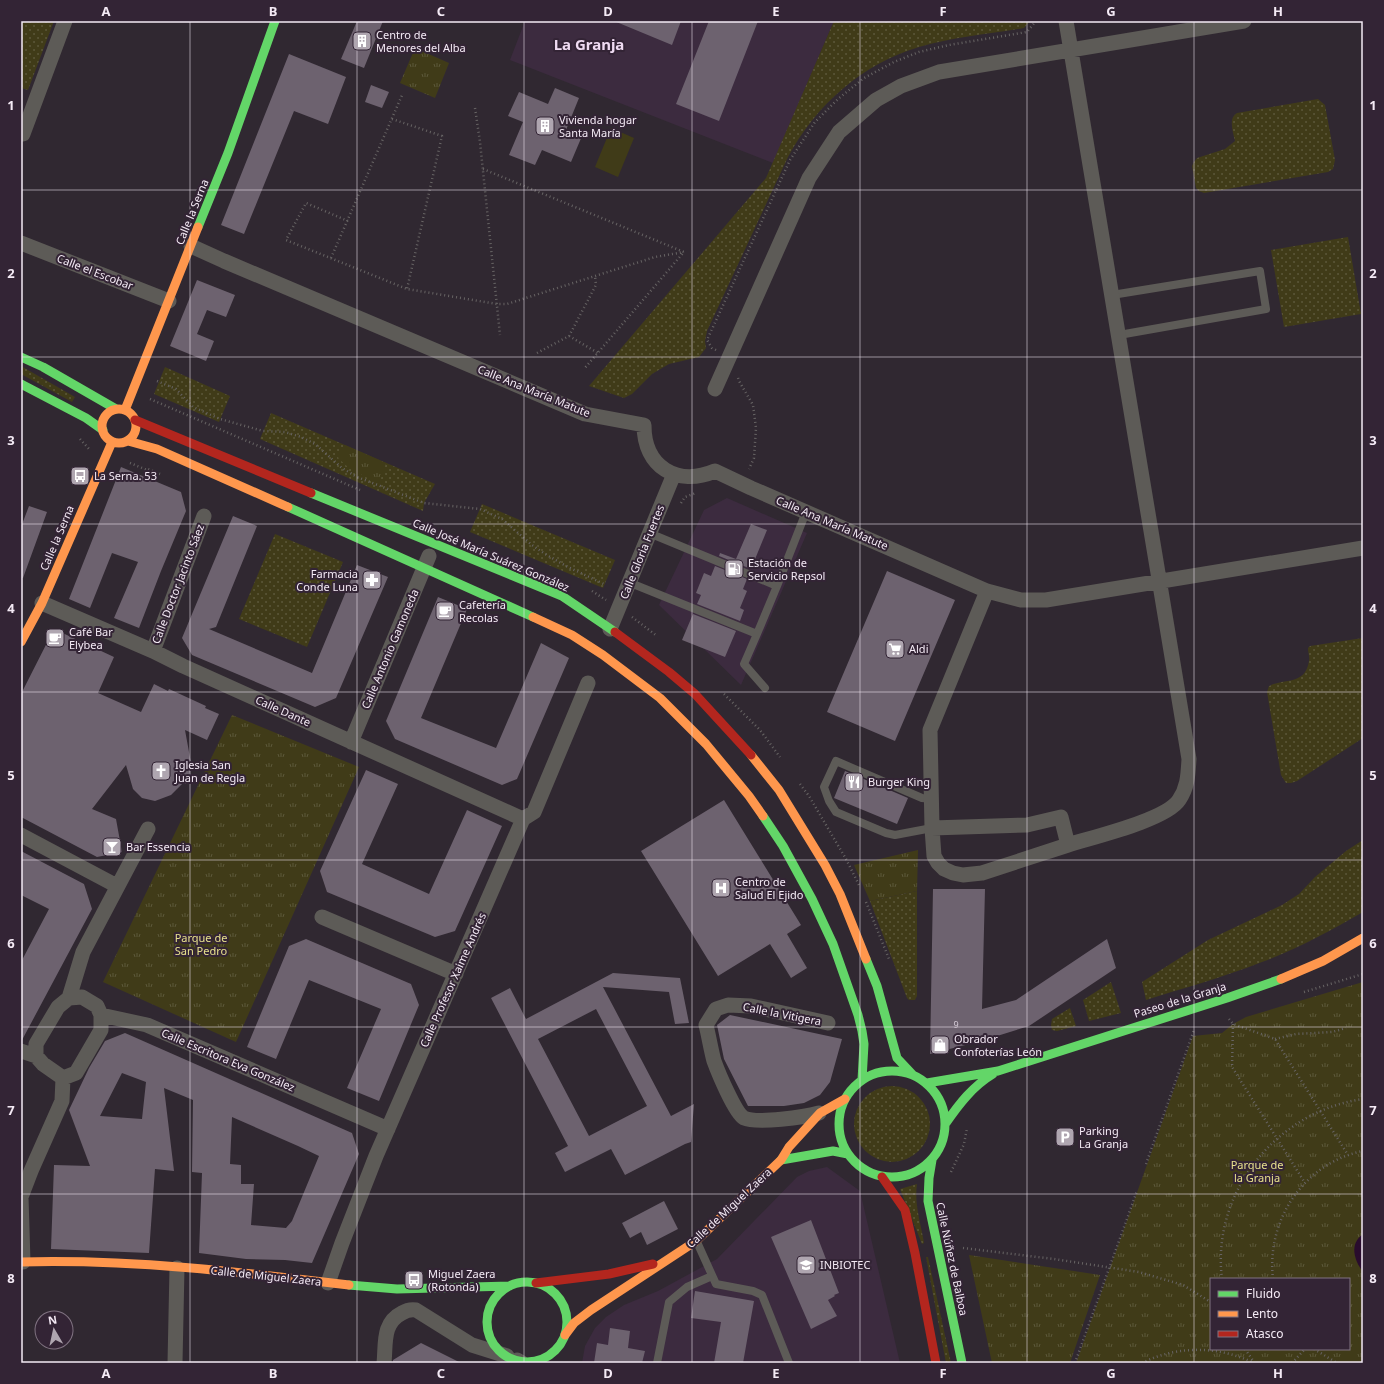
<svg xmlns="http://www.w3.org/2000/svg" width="1384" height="1384" font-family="'Noto Sans',sans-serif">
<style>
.built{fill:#3c2b3f}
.grass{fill:url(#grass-dots)}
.park{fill:url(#park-tufts);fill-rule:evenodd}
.pitch{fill:#403b18}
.water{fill:#290c2d}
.building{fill:#6d626f;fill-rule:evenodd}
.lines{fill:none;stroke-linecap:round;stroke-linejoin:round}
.path{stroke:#676464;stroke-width:2.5;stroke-dasharray:1 3;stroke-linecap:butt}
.lane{stroke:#5d5b57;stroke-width:8}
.street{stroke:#5d5b57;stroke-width:15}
.fast{stroke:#63d668;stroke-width:9}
.slow{stroke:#ff974d;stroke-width:9}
.jam{stroke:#b3261e;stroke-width:9}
.grid{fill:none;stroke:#f4eaf5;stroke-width:1;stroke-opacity:0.55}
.labels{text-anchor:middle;stroke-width:4;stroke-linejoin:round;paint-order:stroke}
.number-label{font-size:9px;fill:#d2c8d4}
.poi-label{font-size:11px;fill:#f4eaf5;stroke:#332435;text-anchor:start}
.street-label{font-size:11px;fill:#f4eaf5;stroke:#332435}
.park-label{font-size:11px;fill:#e7e08c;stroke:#332435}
.district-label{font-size:15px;font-weight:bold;fill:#efdbf2;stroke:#332435}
.neatline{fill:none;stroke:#f4eaf5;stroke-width:1.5}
.grid-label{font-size:13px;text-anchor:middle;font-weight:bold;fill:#f4eaf5}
</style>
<defs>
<pattern id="grass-dots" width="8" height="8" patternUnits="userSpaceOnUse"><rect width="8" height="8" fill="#403b18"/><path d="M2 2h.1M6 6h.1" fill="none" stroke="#5c583a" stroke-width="1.8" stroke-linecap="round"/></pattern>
<pattern id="park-tufts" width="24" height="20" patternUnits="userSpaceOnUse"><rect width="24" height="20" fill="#403b18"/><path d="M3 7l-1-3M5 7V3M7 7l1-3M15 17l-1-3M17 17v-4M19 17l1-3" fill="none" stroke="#5c583a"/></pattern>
</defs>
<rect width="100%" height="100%" fill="#302831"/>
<path class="built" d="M525,21H834L773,163L510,60Z
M727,498L807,533L741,685L659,605L704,510Z
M827,1167L860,1191L900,1363H582L585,1346L595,1328L606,1317L624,1305L658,1291L717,1259L797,1177L809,1171Z"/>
<path class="grass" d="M21,21H54L28,90L21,88Z
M834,21H1030L1024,28C989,34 953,37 919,47C862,64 816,105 788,157L707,331L705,341L706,348L699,357L669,364L652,374L632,394L624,398L589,386L766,178Z
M1318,99L1325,105L1335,160L1333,169L1328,172L1204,193L1199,191L1196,188L1192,166L1194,162L1197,158L1225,149L1235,141C1233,132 1228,118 1237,113Z
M1348,237L1361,314L1284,327L1271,250Z
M21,366L75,397L72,402L21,374Z
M165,367L230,396L219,422L154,394Z
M271,413L435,484L424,503L423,511L260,439Z
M482,504L615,560L603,588L470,532Z
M275,534L343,562L307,647L239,619Z
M1363,638V738L1297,781L1291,783H1286L1281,775L1267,692L1269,686C1284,678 1305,686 1309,661C1310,657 1308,653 1308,648L1310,646Z
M1363,840V912C1330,931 1297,949 1262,962C1224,977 1184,988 1146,1000L1142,982L1208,940L1282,905L1299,894L1315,877L1346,851Z
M917,891V996L915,1000H909L907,998L870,901Z
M1111,982L1121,1013L1089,1021L1083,1000Z
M1070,1008L1076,1026L1057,1031L1052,1030L1051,1025L1052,1019Z
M854 1124a38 38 0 1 1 76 0a38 38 0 1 1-76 0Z
M917,1184C914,1204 921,1224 924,1243L922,1244L900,1189Z
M926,1257H928L951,1363H946Z"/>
<path class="park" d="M415,48L449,63L435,98L400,83Z
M345,445L386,463L379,484L349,468L338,458Z
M232,715L359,767L236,1042L103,982Z
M918,850L917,891L870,901L854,865Z
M1363,982V1363H1076L1193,1036L1222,1033L1233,1024L1246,1017ZM1211,1279H1349V1349H1211Z
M969,1255L1100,1275L1070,1363H992Z"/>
<path class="pitch" d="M611,128L634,138L618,177L595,167Z"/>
<path class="water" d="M1363,1234V1272C1354,1260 1349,1244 1363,1234Z"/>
<path class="building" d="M357,21H383L364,68L341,59Z
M614,21H681L672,45Z
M709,21H758L719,121L676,104Z
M289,54L346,77L328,124L294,111L244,234L221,225Z
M371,85L389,92L382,108L365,102Z
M555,88L579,98L566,130L582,136L571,162L542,150L535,165L509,155L523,122L508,116L519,92L548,104Z
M197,280L235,295L226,317L207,310L197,334L214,341L206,361L170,346Z
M121,467L181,492L186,511L161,571L139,628L114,618L138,562L112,553L90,608L69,599Z
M29,506L47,512L23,578H21V527Z
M233,516L257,526L216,627L209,629L312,673L357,565L388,577L336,698L315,707L192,655L182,638Z
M751,524L767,530L751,569L719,556L720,553L736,559Z
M715,566L747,579L743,589L747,591L740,608L744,610L740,621L697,604L701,595L696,593L704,573L711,576Z
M887,571L955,600L895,741L827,712Z
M438,597L467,609L421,718L496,748L541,643L569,658L517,779L502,785L395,739L386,721Z
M693,614L736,631L725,657L682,640Z
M54,629L114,657L98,693L141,712L154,684L168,691L169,689L206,706L205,708L219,714L207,740L185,730L191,763L190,772L186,784L183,783L171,795L155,801L142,798L133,789L126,765L92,809L116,819L122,852L97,857L21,817V694Z
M366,770L398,784L362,864L429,894L467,810L502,826L455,931L435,937L327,892L320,871Z
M845,771L908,798L897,824L834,798Z
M724,800L801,925L787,934L807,968L791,978L770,944L718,976L641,851Z
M21,851L84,884L92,909L21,1042V962L49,909L21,895Z
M933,889H985L982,1009L1016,1000L1107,939L1116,968L1029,1026L981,1041L930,1054Z
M306,939L411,984L419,1005L379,1101L347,1088L381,1009L309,980L276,1059L247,1047L289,946Z
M613,973L680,978L689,1023L675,1024L669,992L603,987L671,1116L694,1104L691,1142L685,1144L625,1175L611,1149L565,1172L555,1153L568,1146L491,998L510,988L526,1019ZM596,1009L647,1106L589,1136L538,1039Z
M730,1015L842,1039L830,1082L820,1095L804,1103L784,1106H748L724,1059L717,1025Z
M125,1033L352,1133L359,1154L312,1263L285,1260L246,1259L199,1253L202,1173L192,1172L193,1100L164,1088L174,1171L155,1169L149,1253L51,1249L54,1165L90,1166L69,1110L89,1068L105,1041ZM122,1073L146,1082L142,1119L100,1116ZM232,1117L298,1146L319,1156L292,1221L286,1228L251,1225L254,1184H241V1165L230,1164Z
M664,1201L678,1229L647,1245L641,1232L630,1238L622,1223Z
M811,1220L839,1293L834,1295L835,1296L828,1300L837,1316L811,1329L771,1237Z
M695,1291L754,1301L743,1363H714L721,1322L691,1318Z
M610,1328L630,1331L628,1348L645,1351L642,1363H594L597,1343L608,1345Z
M421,1343L461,1363H393V1360Z"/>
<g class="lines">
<path class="path" d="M475,108L480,142L500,335
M392,119L442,136L407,289
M483,169L684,252L584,369
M348,221L306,203L286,240L407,289L497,304H507L655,257L684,252
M331,258L403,93
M569,336L598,353
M716,350L712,348L707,340L790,160L815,122L838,99L864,78L894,62L919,52L949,45L1027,32L1036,21
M537,353L569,336L596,285L595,276
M738,378L739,381L753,405L756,428L754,458L749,469
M157,381L176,389L193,407L220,419L263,431L285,432L301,437L315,444L342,468L357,477L424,503L480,509L502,519L532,545L545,554L568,567L604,584
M150,399L360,490
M80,439L89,449
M130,463L147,470L148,469L160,474
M681,503L685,497L696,493
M592,591L606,600
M632,617L657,636
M724,694L760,730L780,757
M800,784L809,796L846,859L859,885
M866,902L889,959
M1304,992L1363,974
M1229,1019L1233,1024L1275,1039L1348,1155
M1233,1024L1232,1067L1305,1183
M1275,1039L1296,1034L1332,1032L1346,1028
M1146,1164L1194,1030
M951,1172L964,1144L967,1128
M963,1248L1054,1259L1139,1272L1183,1285L1209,1301H1211
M1222,1279C1211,1192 1277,1111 1363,1099
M1273,1279C1266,1220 1304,1163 1363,1151
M1245,1349L1254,1362
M1314,1349L1337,1363
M1075,1363L1137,1191
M1142,1363C1178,1345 1219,1346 1254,1363
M1292,1363L1305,1349"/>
<path class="lane" d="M1112,295L1260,271L1266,309L1119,335
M628,582L757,634L777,586L649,533
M777,586L806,512
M757,634L744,664L765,688
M931,799L922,798L836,761L824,787L829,801L836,812L886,833L895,835L932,828
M697,1242L716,1284L753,1291L762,1295L789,1363
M657,1363L669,1302L687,1287L712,1276"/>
<path class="street" d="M1066,21L1189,759C1188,774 1188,787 1179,800C1166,820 1093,837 1068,845
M21,134H23L65,21
M21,243L169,301
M191,246L224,261L585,414L644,425C644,467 677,487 715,471L751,488L987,591L1021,600H1046L1363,548
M715,389L809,178L839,132L876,100L901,86L939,72L1244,21
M42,603L153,651L183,666L523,819
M610,629L674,474
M153,651L204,516
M351,742L429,556
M932,828L1027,825L1061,817L1068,845L982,873L963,875L953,873L944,869L938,863L934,856L932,828L930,730L987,591
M21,835L117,886
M322,917L456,974
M69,998L82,997L97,1006L101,1015L147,1025L388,1129
M21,1051L36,1056L43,1064L63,1078
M36,1056V1044L58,1007L69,998L83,952L148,829
M63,1078L76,1073L101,1030V1015
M819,1113C805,1117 757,1124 744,1118C735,1113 718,1072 714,1061C711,1050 709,1037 706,1025L716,1009L728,1005L751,1006L828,1023
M23,1262L21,1197L31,1171L62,1101L63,1078
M328,1283L342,1243L376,1156L523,819L534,812L588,683
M517,1360L522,1363
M175,1363L177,1268
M384,1363C386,1344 382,1323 402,1313C407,1310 410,1309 416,1310L472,1345L507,1356"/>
<path class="fast" d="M198,227L228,153L275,21
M21,357L43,367L116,409
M21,384L86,418L103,430
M311,493L562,596L615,632
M288,507L533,617
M763,816L783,846L812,899L833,944L858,1015L862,1031L864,1044L862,1080
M866,959L877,986L897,1058L913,1075
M839 1124a53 53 0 1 1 106 0a53 53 0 1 1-106 0Z
M927,1083L998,1071L1227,998L1281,979
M946,1123C959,1104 973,1086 993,1074
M781,1160L833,1151L848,1154
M932,1160L929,1178L928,1201L962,1363
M487 1322a40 40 0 1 1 80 0a40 40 0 1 1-80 0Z
M349,1285L397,1289L510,1286"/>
<path class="slow" d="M102 426a17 17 0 1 1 34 0a17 17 0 1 1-34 0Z
M125,410L198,227
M128,441L157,449L288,507
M533,617L572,635L603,655L660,698L706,744L749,796L763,816
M21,642L42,603L112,442
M751,755L779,790L825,865L840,894L866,959
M1281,979L1323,961L1363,938
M21,1262C131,1259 240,1272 349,1285
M565,1335L574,1323L591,1310L696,1241L781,1160L789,1147L820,1113L845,1099"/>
<path class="jam" d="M135,420L311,493
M615,632L669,672L695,694L751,755
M882,1177L905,1210L915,1253L936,1363
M536,1283L609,1274L653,1264"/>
</g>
<path class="grid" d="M190,21V1363M357,21V1363M524,21V1363M692,21V1363M860,21V1363M1027,21V1363M1194,21V1363M21,190H1363M21,357H1363M21,524H1363M21,692H1363M21,860H1363M21,1027H1363M21,1194H1363"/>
<defs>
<g id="building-square" transform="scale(1)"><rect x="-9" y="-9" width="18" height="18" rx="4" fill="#afa6b0" stroke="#332435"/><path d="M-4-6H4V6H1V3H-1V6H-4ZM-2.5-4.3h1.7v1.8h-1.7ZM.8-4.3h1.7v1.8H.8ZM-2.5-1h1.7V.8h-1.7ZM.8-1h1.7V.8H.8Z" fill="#fff"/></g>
<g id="bus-square" transform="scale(1)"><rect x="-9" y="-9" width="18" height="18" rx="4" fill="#afa6b0" stroke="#332435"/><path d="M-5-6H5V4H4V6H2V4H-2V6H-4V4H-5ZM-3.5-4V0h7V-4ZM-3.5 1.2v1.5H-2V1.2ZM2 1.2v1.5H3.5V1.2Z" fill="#fff"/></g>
<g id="fuel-square" transform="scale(1)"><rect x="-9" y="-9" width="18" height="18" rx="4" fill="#afa6b0" stroke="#332435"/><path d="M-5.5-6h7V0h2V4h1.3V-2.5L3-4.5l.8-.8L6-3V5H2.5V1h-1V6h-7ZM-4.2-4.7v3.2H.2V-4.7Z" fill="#fff"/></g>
<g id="pharmacy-square" transform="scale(1)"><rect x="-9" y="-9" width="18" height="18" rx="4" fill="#afa6b0" stroke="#332435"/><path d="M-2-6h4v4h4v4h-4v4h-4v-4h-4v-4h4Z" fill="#fff"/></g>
<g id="cafe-square" transform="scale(1)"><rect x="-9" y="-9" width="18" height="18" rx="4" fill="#afa6b0" stroke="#332435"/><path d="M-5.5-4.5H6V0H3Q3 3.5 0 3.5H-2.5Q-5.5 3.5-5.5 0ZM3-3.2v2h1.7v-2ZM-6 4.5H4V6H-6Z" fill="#fff"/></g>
<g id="supermarket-square" transform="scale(1)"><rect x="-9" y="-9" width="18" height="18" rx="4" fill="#afa6b0" stroke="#332435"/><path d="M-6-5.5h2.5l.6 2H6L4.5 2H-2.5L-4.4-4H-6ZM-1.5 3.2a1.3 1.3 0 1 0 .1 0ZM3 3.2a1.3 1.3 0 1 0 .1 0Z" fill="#fff"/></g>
<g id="church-square" transform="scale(1)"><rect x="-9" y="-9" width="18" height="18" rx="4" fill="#afa6b0" stroke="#332435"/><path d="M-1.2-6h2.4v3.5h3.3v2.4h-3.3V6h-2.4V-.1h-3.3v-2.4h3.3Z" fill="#fff"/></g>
<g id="restaurant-square" transform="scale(1)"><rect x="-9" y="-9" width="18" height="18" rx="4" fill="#afa6b0" stroke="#332435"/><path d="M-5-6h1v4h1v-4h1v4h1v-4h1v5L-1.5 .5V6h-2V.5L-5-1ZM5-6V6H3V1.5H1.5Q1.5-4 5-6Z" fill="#fff"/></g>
<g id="bar-square" transform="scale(1)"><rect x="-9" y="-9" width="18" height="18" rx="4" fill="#afa6b0" stroke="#332435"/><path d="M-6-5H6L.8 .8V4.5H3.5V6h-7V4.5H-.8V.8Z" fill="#fff"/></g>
<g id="hospital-square" transform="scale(1)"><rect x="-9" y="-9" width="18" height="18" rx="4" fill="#afa6b0" stroke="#332435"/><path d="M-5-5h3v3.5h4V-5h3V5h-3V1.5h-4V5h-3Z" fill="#fff"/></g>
<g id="shop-square" transform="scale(1)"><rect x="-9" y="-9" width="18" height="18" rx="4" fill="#afa6b0" stroke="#332435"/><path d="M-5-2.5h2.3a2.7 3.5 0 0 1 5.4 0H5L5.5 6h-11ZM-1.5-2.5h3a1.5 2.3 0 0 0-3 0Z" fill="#fff"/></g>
<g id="parking-square" transform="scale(1)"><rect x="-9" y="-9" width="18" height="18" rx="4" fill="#afa6b0" stroke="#332435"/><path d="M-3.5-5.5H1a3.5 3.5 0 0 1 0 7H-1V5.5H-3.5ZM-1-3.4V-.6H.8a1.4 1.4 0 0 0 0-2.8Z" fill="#fff"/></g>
<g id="university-square" transform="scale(1)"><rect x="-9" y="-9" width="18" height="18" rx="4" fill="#afa6b0" stroke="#332435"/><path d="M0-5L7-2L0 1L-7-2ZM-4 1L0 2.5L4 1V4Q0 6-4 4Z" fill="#fff"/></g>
</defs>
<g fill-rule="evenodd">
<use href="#building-square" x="362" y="41"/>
<use href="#building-square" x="545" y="126"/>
<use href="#bus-square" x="80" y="476"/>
<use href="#fuel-square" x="734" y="569"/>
<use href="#pharmacy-square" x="372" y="580"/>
<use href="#cafe-square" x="445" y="611"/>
<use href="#cafe-square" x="55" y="638"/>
<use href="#supermarket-square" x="895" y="649"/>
<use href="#church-square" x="161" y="771"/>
<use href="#restaurant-square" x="854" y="782"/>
<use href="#bar-square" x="112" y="847"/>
<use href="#hospital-square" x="721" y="888"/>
<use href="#shop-square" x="940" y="1045"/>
<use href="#parking-square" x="1065" y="1137"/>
<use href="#university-square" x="806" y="1265"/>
<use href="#bus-square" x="414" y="1280"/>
</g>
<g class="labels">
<g class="number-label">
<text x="956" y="1028">9</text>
</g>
<g class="poi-label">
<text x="376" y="39">Centro de<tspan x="376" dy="13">Menores del Alba</tspan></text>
<text x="559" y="124">Vivienda hogar<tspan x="559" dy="13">Santa María</tspan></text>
<text x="94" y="480">La Serna. 53</text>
<text x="748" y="567">Estación de<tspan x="748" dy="13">Servicio Repsol</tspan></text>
<text x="358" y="578" text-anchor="end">Farmacia<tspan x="358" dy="13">Conde Luna</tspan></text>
<text x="459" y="609">Cafetería<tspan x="459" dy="13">Recolas</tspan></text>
<text x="69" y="636">Café Bar<tspan x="69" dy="13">Elybea</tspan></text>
<text x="909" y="653">Aldi</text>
<text x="175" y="769">Iglesia San<tspan x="175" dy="13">Juan de Regla</tspan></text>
<text x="868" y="786">Burger King</text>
<text x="126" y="851">Bar Essencia</text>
<text x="735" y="886">Centro de<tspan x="735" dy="13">Salud El Ejido</tspan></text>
<text x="954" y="1043">Obrador<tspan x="954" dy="13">Confoterías León</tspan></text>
<text x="1079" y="1135">Parking<tspan x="1079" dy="13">La Granja</tspan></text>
<text x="820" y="1269">INBIOTEC</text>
<text x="428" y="1278">Miguel Zaera<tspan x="428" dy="13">(Rotonda)</tspan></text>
</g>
<g class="street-label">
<text transform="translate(192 212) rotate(-68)" y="4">Calle la Serna</text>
<text transform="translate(95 272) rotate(21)" y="4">Calle el Escobar</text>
<text transform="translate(534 391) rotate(22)" y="4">Calle Ana María Matute</text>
<text transform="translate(832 523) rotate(23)" y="4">Calle Ana María Matute</text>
<text transform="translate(57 538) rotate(-67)" y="4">Calle la Serna</text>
<text transform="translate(642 552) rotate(-68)" y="4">Calle Gloria Fuertes</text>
<text transform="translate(491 555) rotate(23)" y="4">Calle José María Suárez González</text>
<text transform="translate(178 584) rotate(-69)" y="4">Calle Doctor Jacinto Sáez</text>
<text transform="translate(390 649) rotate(-67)" y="4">Calle Antonio Gamoneda</text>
<text transform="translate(283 711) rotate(24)" y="4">Calle Dante</text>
<text transform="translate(453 980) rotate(-66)" y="4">Calle Profesor Xaime Andrés</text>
<text transform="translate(1180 1000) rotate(-17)" y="4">Paseo de la Granja</text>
<text transform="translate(782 1014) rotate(11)" y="4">Calle la Vitigera</text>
<text transform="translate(228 1060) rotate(23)" y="4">Calle Escritora Eva González</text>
<text transform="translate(729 1208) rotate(-43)" y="4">Calle de Miguel Zaera</text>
<text transform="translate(952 1259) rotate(78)" y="4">Calle Núñez de Balboa</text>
<text transform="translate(266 1276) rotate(6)" y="4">Calle de Miguel Zaera</text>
</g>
<g class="park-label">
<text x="201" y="942">Parque de<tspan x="201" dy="13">San Pedro</tspan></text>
<text x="1257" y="1169">Parque de<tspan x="1257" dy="13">la Granja</tspan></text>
</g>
<g class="district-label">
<text x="589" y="50">La Granja</text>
</g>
</g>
<rect width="1384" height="1384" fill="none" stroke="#332435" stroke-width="44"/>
<rect x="1210" y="1278" width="140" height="72" fill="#332435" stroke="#807382"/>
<rect x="1218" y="1291" width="20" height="6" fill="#63d668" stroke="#807382"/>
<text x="1246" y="1298" font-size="12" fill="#f4eaf5">Fluido</text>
<rect x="1218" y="1311" width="20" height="6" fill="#ff974d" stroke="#807382"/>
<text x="1246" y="1318" font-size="12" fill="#f4eaf5">Lento</text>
<rect x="1218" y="1331" width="20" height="6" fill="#b3261e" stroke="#807382"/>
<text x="1246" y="1338" font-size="12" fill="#f4eaf5">Atasco</text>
<g transform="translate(54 1330) rotate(351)"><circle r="19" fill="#332435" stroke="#807382"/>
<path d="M0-3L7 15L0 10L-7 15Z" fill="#afa6b0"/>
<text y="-6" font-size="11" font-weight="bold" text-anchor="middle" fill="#f4eaf5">N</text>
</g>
<rect x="22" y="22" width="1340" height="1340" class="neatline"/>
<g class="grid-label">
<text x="106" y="16">A</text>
<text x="273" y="16">B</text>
<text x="441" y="16">C</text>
<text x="608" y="16">D</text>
<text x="776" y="16">E</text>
<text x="943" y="16">F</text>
<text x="1111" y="16">G</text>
<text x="1278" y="16">H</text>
<text x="11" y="110">1</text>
<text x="1373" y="110">1</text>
<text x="11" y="278">2</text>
<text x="1373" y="278">2</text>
<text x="11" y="445">3</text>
<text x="1373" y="445">3</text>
<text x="11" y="613">4</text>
<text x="1373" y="613">4</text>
<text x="11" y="780">5</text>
<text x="1373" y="780">5</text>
<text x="11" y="948">6</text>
<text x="1373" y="948">6</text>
<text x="11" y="1115">7</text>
<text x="1373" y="1115">7</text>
<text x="11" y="1283">8</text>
<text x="1373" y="1283">8</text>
<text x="106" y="1378">A</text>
<text x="273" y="1378">B</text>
<text x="441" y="1378">C</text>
<text x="608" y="1378">D</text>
<text x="776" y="1378">E</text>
<text x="943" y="1378">F</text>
<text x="1111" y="1378">G</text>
<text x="1278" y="1378">H</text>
</g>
</svg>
